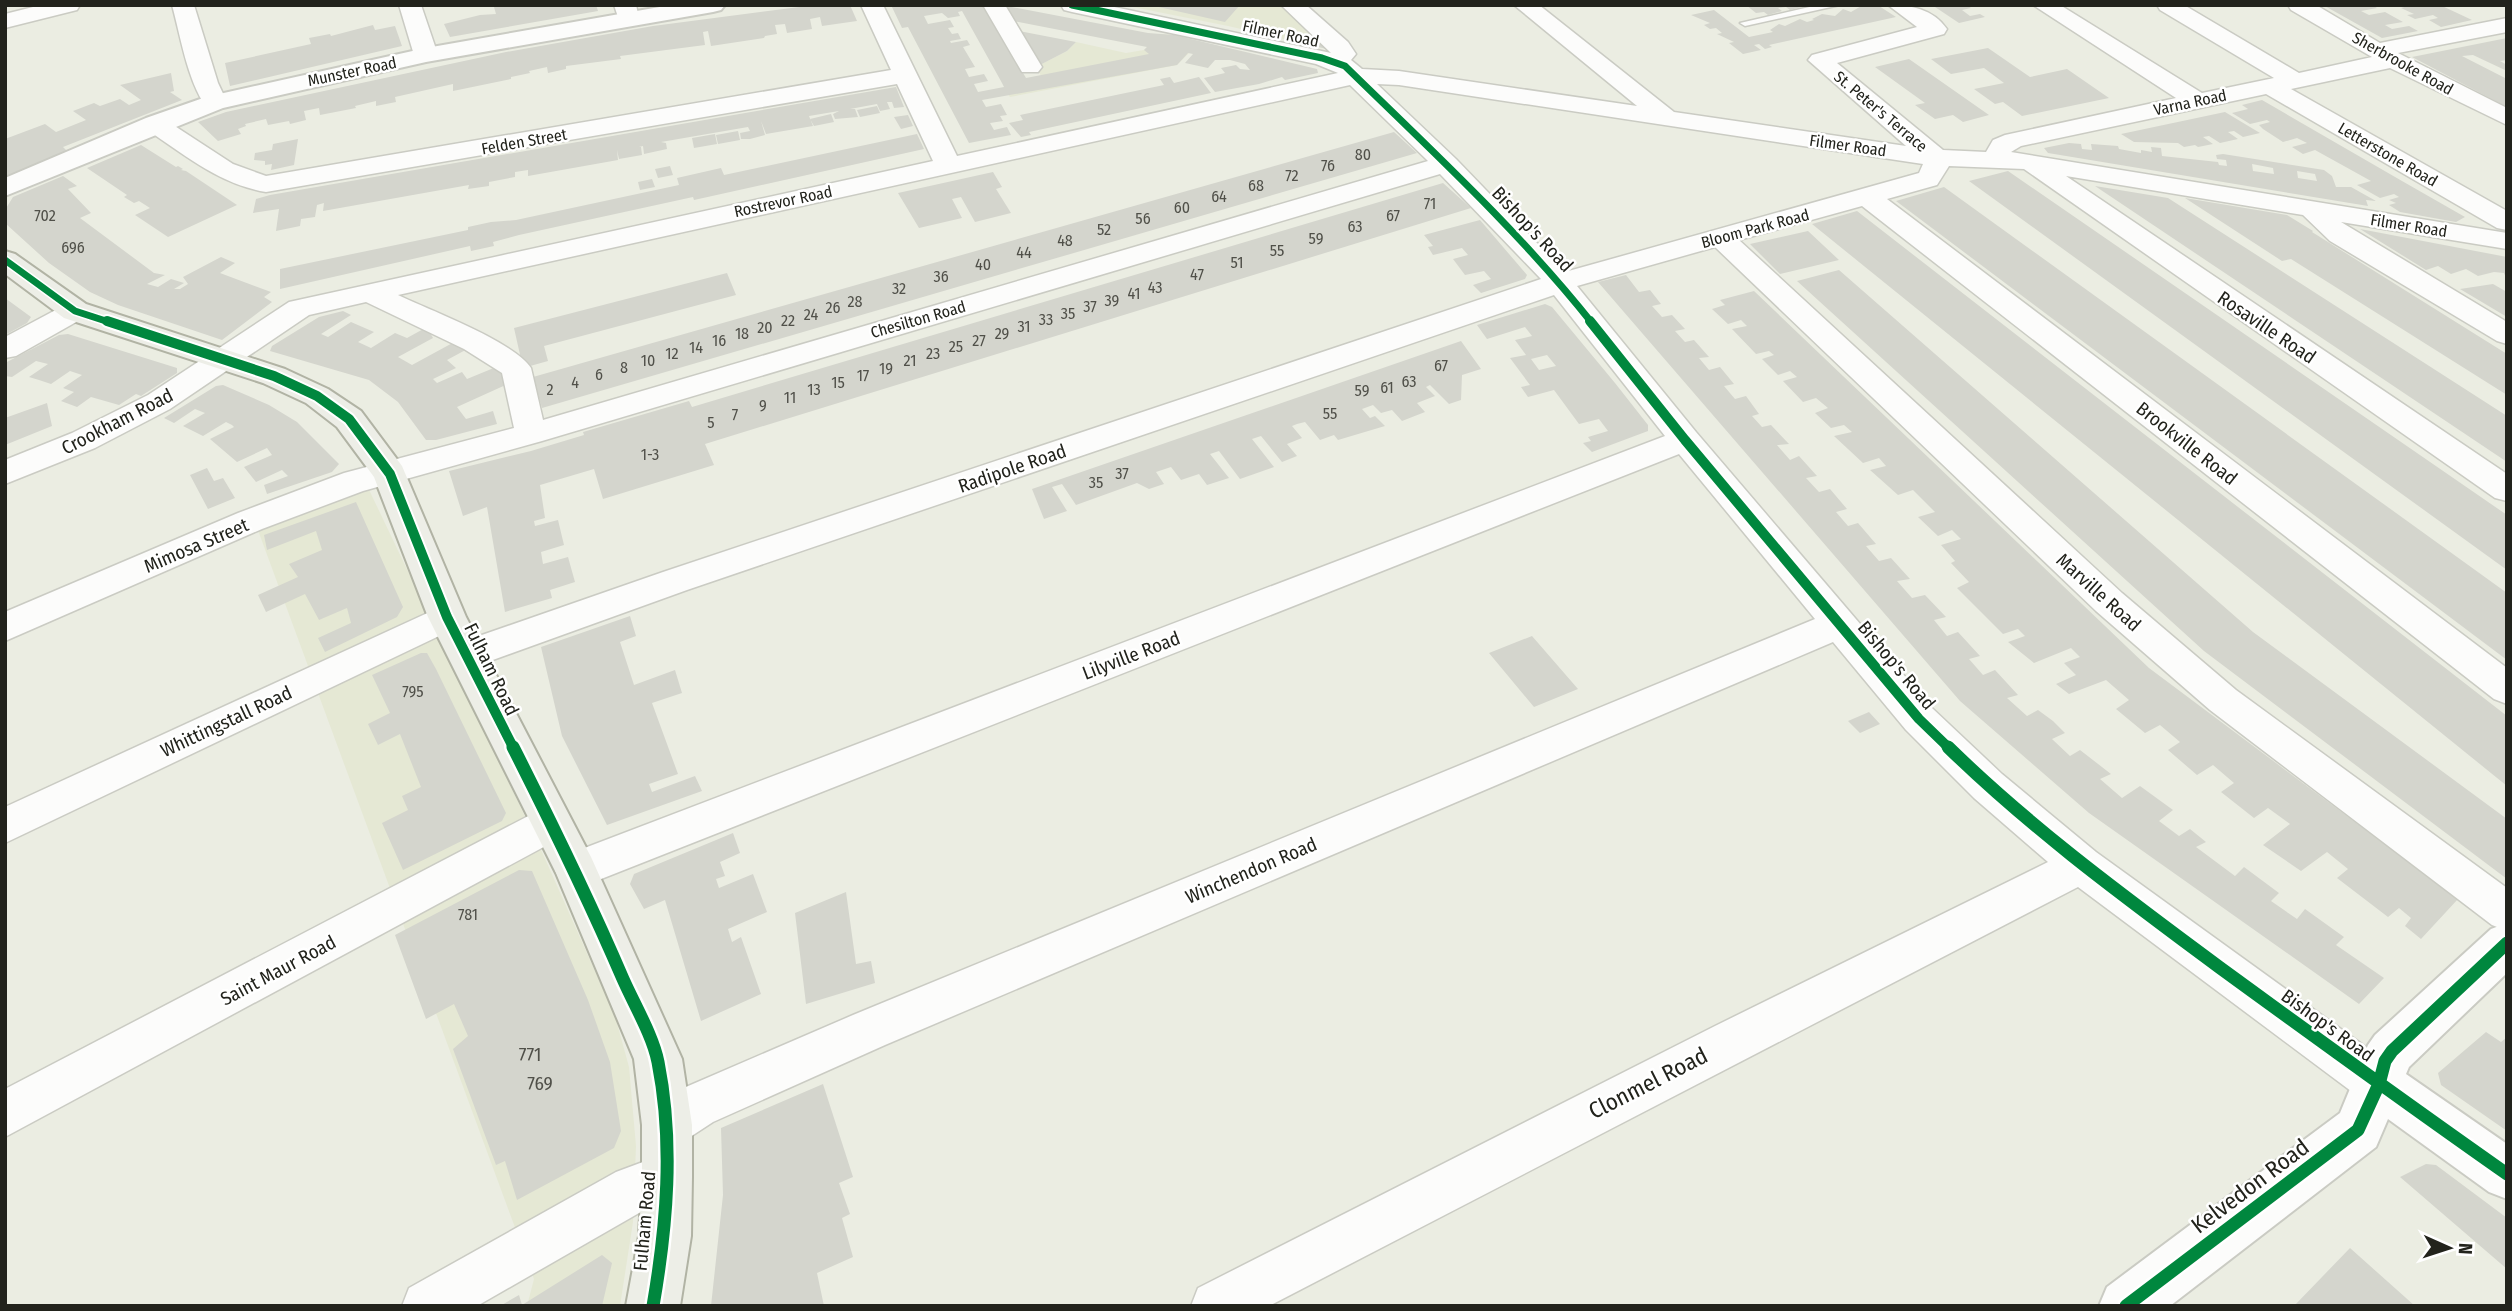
<svg xmlns="http://www.w3.org/2000/svg" width="2512" height="1311" font-family="'Fira Sans Condensed',sans-serif">
<style>
.built{fill:#e5e8d4}
.building{fill:#d4d5cd;fill-rule:evenodd}
.lines{fill:none;stroke-linecap:round;stroke-linejoin:round}
.lane-casing{stroke:#cacbc3;stroke-width:3}
.street-casing{stroke:#cacbc3;stroke-width:3}
.secondary-casing{stroke:#cacbc3;stroke-width:4}
.primary-casing{stroke:#b1b3a4;stroke-width:4}
.lane{fill:#fcfcfb;fill-rule:evenodd}
.street{fill:#fcfcfb;fill-rule:evenodd}
.secondary{fill:#fcfcfb;fill-rule:evenodd}
.primary{fill:#edeee7;fill-rule:evenodd}
.cycleway-far2-casing{stroke:#fff;stroke-width:10}
.cycleway-far1-casing{stroke:#fff;stroke-width:14}
.cycleway-casing{stroke:#fff;stroke-width:18}
.cycleway-far2{stroke:#00873e;stroke-width:7}
.cycleway-far1{stroke:#00873e;stroke-width:10}
.cycleway{stroke:#00873e;stroke-width:13}
.labels{text-anchor:middle;stroke-width:5;stroke-linejoin:round;paint-order:stroke}
.far-street-label{font-size:16px;fill:#22231c;stroke:#fff}
.number-label{font-size:16px;fill:#505049}
.street-label{font-size:19px;fill:#22231c;stroke:#fff}
.near-number-label{font-size:19px;fill:#505049}
.near-street-label{font-size:23px;fill:#22231c;stroke:#fff}
</style>
<rect width="100%" height="100%" fill="#ebede2"/>
<path class="built" d="M1123,5H1282L1327,49L1228,26Z
M1160,34L1174,35L1200,42L1177,65L1010,97L1008,94L1041,76L1036,67L1067,51L1076,42L1126,53L1144,50Z
M361,473L542,852L615,1016L629,1067L636,1146L633,1222L620,1306H527L534,1279L259,533L248,513Z"/>
<path class="building" d="M506,5H596L598,11L450,37L444,24L480,15L496,14L494,7Z
M815,5H850L857,21L822,26L820,17L810,19L812,29L787,33L785,24L775,25L777,34L765,36L764,38L711,46L708,31L703,32L705,45L620,56L621,59L566,66V69L548,73L547,67L529,71L530,73L511,77V79L453,91V84L395,97L396,102L376,106V101L355,106L356,108L320,115L319,108L304,111L306,120L290,124L289,121L268,125L266,119L245,124L246,126L238,129L241,134L218,141L198,122L226,112L506,52L653,26Z
M891,5H983L1026,78L1149,54L1144,50L1147,47L1008,20L1001,5L1148,33L1174,35L1317,69L1318,73L1285,80L1282,77L1259,84L1215,92L1204,78L1225,73L1221,68L1236,65L1240,69L1250,70L1245,64L1230,60H1215L1208,68L1185,63L1193,54L1188,53L1177,65L982,100L986,107L1001,104L1007,115L1000,116L1003,121L990,123L994,130L1007,127L1011,135L969,143L908,27L902,28ZM962,11L1002,83L1004,87L978,92L974,84L988,81L984,74L969,77L965,69L975,67L963,47L970,45L967,40L951,43L950,41L961,39L958,33L952,34L948,28L954,27L950,20L928,24L924,16L942,13L948,18L960,16L958,12Z
M1150,5H1240L1225,22Z
M1746,5H1805V6L1790,10L1786,7L1778,8L1782,11L1768,15L1764,12L1756,13Z
M1863,5L1879,6L1896,17L1769,45L1772,47L1765,49L1759,44L1754,45L1761,50L1743,54L1729,43L1734,42L1717,34L1722,33L1716,28L1710,29L1704,25L1710,23L1691,15L1714,10L1749,37L1773,32L1770,30L1779,24L1785,26L1800,19L1807,22L1814,20L1812,19L1822,14L1835,16L1843,9L1851,12Z
M1932,5H1966L1971,8L1962,10L1970,16L1980,14L1985,17L1959,23Z
M2323,5H2372L2377,8L2361,11L2369,15L2385,12L2403,22L2385,25L2392,29L2409,26L2418,31L2382,38Z
M2411,5H2440L2472,20L2441,27L2429,20L2438,18L2433,15L2415,19L2407,15L2414,14L2401,8Z
M373,25L375,30L395,26L402,46L230,86L225,63L311,44L309,38L330,34L331,36Z
M1019,31L1076,42L1067,51L1036,67Z
M1312,34L1328,47L1327,49L1302,43Z
M2507,38V60L2500,61L2507,65V71L2473,55L2462,56L2507,79V107L2412,57Z
M1988,48L2030,77L2067,69L2109,98L2022,116L2003,102L1995,104L1974,89L2004,83L1984,68L1951,74L1931,59Z
M1909,59L1989,115L1963,122L1953,115L1935,119L1915,105L1925,103L1875,67Z
M171,73L174,91L170,92L182,100L63,147L67,151L5,177V139L45,124L56,132L86,120L73,111L94,103L100,106L120,99L129,105L141,100L120,85Z
M1170,77L1174,83L1199,77L1211,93L1029,132L1031,135L1021,137L1009,123L1023,120L1020,115L1164,85L1160,79Z
M896,87L904,107L894,108L892,102H887L890,109L880,111L877,104L850,109H855L858,117L835,119L833,114L839,111L809,116L813,126L766,134L761,121L765,135L750,139H741L740,133L750,131L748,127L661,142L666,143L667,149L644,154L643,146L639,147H641L642,155L619,159L617,150L618,160L528,176V170L515,172V177L489,182V186L468,189L469,185L323,211L324,203L317,205L315,217L301,219L300,226L276,231L279,209L253,213L256,199L270,195Z
M2262,100L2402,181L2465,217L2456,222L2400,212L2389,205L2396,203L2389,200L2399,197L2394,194L2380,198L2357,185L2371,181L2315,150L2303,154L2292,147L2307,143L2297,138L2283,142L2263,129L2259,125L2270,122L2267,120L2250,124L2232,113L2248,109L2242,105Z
M877,106L880,113L860,117L857,110Z
M2225,112L2260,133L2243,137L2234,131L2228,132L2238,139L2220,143L2209,136L2203,137L2213,144L2198,147L2195,145L2184,147L2178,143L2134,142L2121,134Z
M831,114L834,122L814,126L810,119Z
M908,115L913,126L901,129L894,117Z
M738,131L740,140L718,144L716,135Z
M1394,132L1417,153L542,408L533,377Z
M715,134L717,144L694,148L692,138Z
M917,134L924,149L694,200L693,197L519,235L493,242L494,246L471,251L470,246L280,289V269L468,230V227L491,222L516,220L679,185L677,178L721,168L724,175Z
M298,139L294,165L271,170L272,164L265,165V161L254,160L255,153L272,150L273,144Z
M2069,143L2081,144L2082,149L2092,150L2091,144L2118,146L2119,149L2141,153V150L2152,152L2151,147L2161,148L2162,156L2218,162L2219,165L2227,166L2226,160L2217,159L2216,155L2223,154L2324,170L2332,176L2336,187H2351L2376,201L2366,200L2368,206L2048,153L2044,148ZM2252,164L2273,168L2274,174L2253,171ZM2297,171L2315,174L2317,181L2298,178Z
M141,145L176,167L178,166L183,169L181,170L186,171L237,205L168,237L135,215L150,208L139,201L134,203L124,197L127,195L87,168Z
M670,166L673,175L658,178L655,169Z
M2008,171L2507,515V570L1969,181Z
M993,172L1002,187L996,189L1011,213L975,222L961,197L952,199L962,218L919,228L898,193Z
M63,176L77,186L68,189L91,213L80,218L154,273L165,275L147,284L158,287L171,279L184,283L174,289H180L188,284L183,277L221,257L235,263L220,273L271,292L264,297L272,302L222,340L118,305L90,292L49,263L5,223V210L13,197Z
M652,179L655,187L640,190L638,182Z
M1443,183L1471,208L705,444L714,465L603,499L594,469L540,485L545,518L534,521L535,526L558,520L564,545L541,552L543,564L568,557L575,582L550,590L552,598L505,612L487,507L463,516L449,471L531,451L584,435L583,432L689,401L692,407Z
M2095,186L2168,198L2507,416V462Z
M1944,187L2507,593V660L1896,201Z
M2185,198L2287,215L2313,231L2312,232L2507,354V395L2291,259L2282,261Z
M1857,211L2507,716V786L1812,224Z
M1480,220L1527,275L1525,279L1481,293L1473,285L1491,279L1484,271L1465,275L1453,259L1468,255L1462,248L1433,255L1428,247L1433,246L1424,235Z
M2360,229L2507,257V280L2504,273L2494,272L2478,276L2466,269L2451,274L2438,266L2426,270Z
M1808,231L1839,260L1780,274L1750,244Z
M1839,270L2253,632L2507,819V879L2204,651L1797,281Z
M727,273L736,295L544,346L548,361L523,368L514,328Z
M1626,275L1639,292L1650,290L1661,304L1652,306L1662,317L1672,315L1685,329L1675,331L1685,342L1694,340L1709,357L1699,358L1709,370L1720,367L1734,384L1724,386L1735,399L1746,396L1759,414L1752,416L1762,427L1771,425L1789,444L1777,445L1790,460L1799,456L1817,476L1806,478L1819,492L1830,489L1847,509L1836,512L1848,526L1858,523L1876,544L1866,546L1879,561L1891,558L1910,579L1897,581L1912,598L1925,595L1946,617L1934,620L1947,636L1958,632L1980,656L1969,659L1983,675L1995,670L2018,695L2007,698L2027,716L2038,710L2053,721L2065,733L2052,739L2070,756L2080,750L2111,774L2100,779L2122,798L2140,786L2173,810L2159,821L2179,836L2190,829L2206,842L2196,847L2235,876L2244,867L2279,893L2271,901L2297,919L2305,909L2344,937L2336,945L2384,978L2359,1004L2089,813L1960,701L1598,282Z
M2493,284L2507,292V317L2460,289Z
M1754,291L2149,668L2458,899L2421,939L2405,926L2411,918L2399,908L2388,917L2337,878L2348,869L2327,852L2301,871L2263,845L2290,824L2268,808L2254,818L2221,792L2234,783L2213,765L2197,775L2168,750L2180,742L2160,725L2145,733L2116,709L2129,700L2106,680L2069,694L2056,684L2076,675L2064,663L2080,657L2071,648L2034,663L2008,642L2025,636L2018,629L2003,634L1957,588L1969,582L1951,563L1955,561L1941,545L1961,539L1952,530L1938,536L1918,517L1935,512L1913,490L1898,495L1870,470L1886,466L1879,458L1863,463L1834,436L1852,432L1844,425L1831,428L1815,413L1828,408L1816,398L1803,402L1783,381L1797,377L1790,371L1778,375L1762,359L1774,355L1769,351L1756,354L1732,329L1747,326L1741,320L1728,324L1712,309L1725,305L1720,300Z
M5,298L31,317L27,323L5,335Z
M1545,304L1552,307L1615,383L1648,425V431L1592,452L1583,443L1591,441L1588,437L1608,431L1599,419L1579,424L1554,390L1528,397L1521,387L1530,385L1510,358L1526,355L1515,340L1532,336L1525,327L1487,339L1477,325ZM1547,355L1556,366L1539,370L1531,359Z
M343,311L351,315L321,334L328,337L351,322L374,332L358,342L371,348L395,333L407,338L427,327L433,338L398,357L412,365L458,340L471,347L447,360L456,368L433,379L437,383L462,372L467,379L501,365L510,383L457,407L466,419L493,411L497,424L436,440H426L398,402L369,380L270,351L272,346L319,317Z
M68,334L177,368V373L141,396L136,394L119,405L91,397L77,407L61,401L74,392L63,388L82,375L70,371L51,384L39,380L29,377L48,364L36,361L12,377L5,376V363L59,335Z
M1461,341L1481,369L1462,375L1461,400L1449,404L1430,385L1426,387L1435,396L1417,403L1425,412L1402,421L1392,410L1381,413L1373,405L1362,409L1370,418L1375,416L1385,426L1338,440L1334,435L1320,440L1305,422L1297,424L1292,426L1302,438L1287,444L1297,456L1282,462L1261,436L1252,439L1274,467L1240,479L1219,451L1210,454L1229,478L1207,485L1199,474L1181,480L1171,467L1156,472L1164,484L1149,489L1137,483L1076,505L1062,484L1052,487L1067,511L1044,519L1032,489Z
M223,385L269,405L297,422L339,464L332,472L267,494L264,485L288,476L282,470L256,482L244,467L272,455L267,448L237,462L210,439L234,427L232,425L226,422L203,436L183,426L205,413L195,409L174,423L164,418L216,386Z
M47,403L52,426L5,445V418Z
M207,468L214,481L223,478L235,498L208,509L190,475Z
M356,502L403,607L397,617L325,652L318,638L351,623L347,608L319,620L305,594L266,612L258,595L298,577L289,564L322,550L316,531L267,550L264,535Z
M630,616L636,636L620,642L634,685L675,670L682,693L652,703L678,774L649,784L652,792L695,776L702,791L607,825L562,736L541,647Z
M1532,636L1578,689L1534,707L1489,653Z
M421,653H427L436,669L506,813L502,821L403,870L382,823L408,810L402,796L421,787L400,734L378,745L368,724L390,713L372,675Z
M1869,712L1880,724L1860,733L1848,721Z
M733,833L740,853L720,862L725,876L716,879L719,888L753,874L767,912L728,929L732,942L741,937L761,994L701,1021L665,900L644,909L630,884L634,874Z
M519,870L532,871L588,1000L610,1062L621,1131L614,1148L517,1200L505,1161L496,1165L453,1049L468,1036L454,1004L426,1019L395,935Z
M846,892L856,964L871,961L875,983L806,1004L795,913Z
M2486,1032L2501,1042L2507,1037V1131L2441,1085L2438,1073Z
M823,1084L853,1177L839,1183L850,1214L842,1218L853,1257L817,1273L824,1306H711L723,1195L721,1128Z
M2426,1164L2436,1165L2507,1218V1269L2400,1177Z
M2350,1248L2415,1306H2294Z
M602,1255L612,1263L602,1306H500L519,1295L522,1305Z"/>
<g class="lines">
<g class="lane-casing">
<path id="lane" d="M1818,5H1840L1745,26L1740,23Z"/>
</g>
<g class="street-casing">
<path id="street" d="M41,5H80L77,10L5,28V14Z
M172,5H194L218,83L227,102L224,107L215,109L206,107C187,79 181,38 172,5Z
M399,5H421L438,55L434,60H418L414,55Z
M614,5H636L639,18L636,23H620Z
M861,5H883L957,156L1338,73L1316,64L1072,12L1064,10L1061,5H1105L1331,53L1281,5H1306L1348,42L1356,54L1351,60L1362,69L1399,71L1637,106L1514,5H1539L1674,112L1906,146L1808,60L1812,55L1917,27L1888,5C1911,5 1933,9 1947,29L1944,34L1837,63L1943,150L1986,152L1993,140L2005,135L2176,98L2033,5H2060L2202,93L2274,78L2160,10L2157,5H2184L2299,73L2372,57L2291,10L2288,5H2316L2380,43L2507,18V32L2398,53L2507,108V125L2390,68L2291,89L2507,211V230L2497,228L2266,94L2021,146L2011,152L2507,233V249L2341,222L2507,322V344L2497,341L2330,241L2303,215L2066,176L2507,474V501L2495,498L2024,169L1949,166L1937,185L1887,199L2507,668V704L2494,699L1862,206L1739,240L2122,593L2236,690L2507,888V931L2492,925L2210,710L2096,611L1715,247L1577,286L1696,432L1932,708L2002,774L2096,852L2395,1068L2402,1084L2395,1100L2379,1106L2363,1100L2078,887L1269,1306H1191L1198,1288L1715,1026L2048,862L1974,798L1906,730L1833,642L885,1045L713,1122L684,1141L667,1148L650,1141L643,1125L650,1109L679,1090L853,1015L1815,619L1679,454L591,883L576,888L561,883L555,870L561,857L1665,436L1554,295L687,590L479,665L466,669L453,665L448,655L453,645L663,572L1541,279L1440,174L542,441L363,491L262,529L5,641V612L238,513L344,473L514,428L502,373L464,349L366,302L309,315L170,409L95,448L5,484V460L72,433L148,395L289,302L933,161L897,84L266,192C219,184 185,155 146,129L143,124L146,119L155,117L164,119L233,164L266,176L891,70ZM1377,84L1399,85L1923,164L1919,173L1565,272L1456,159ZM1350,85L1428,161L543,420L531,368C513,341 429,310 398,295Z
M983,5H1005L1042,67L1038,72H1022Z
M75,302L85,305L90,311L85,317L16,356L5,358V337L65,305Z
M447,604L460,608L465,617L460,626L5,843V807Z
M550,807L564,812L570,824L564,836L5,1137V1089L536,812Z
M667,1153L684,1160L691,1177L684,1194L646,1209L477,1306H402L409,1288L616,1172Z"/>
</g>
<g class="secondary-casing">
<path id="secondary" d="M671,5H725L721,10L713,12L426,62L223,108L5,196V178L146,118L206,97L426,48Z
M2507,923V973L2409,1067L2406,1074L2507,1144V1199L2489,1192L2388,1119L2376,1147L2170,1306H2099L2107,1287L2340,1113L2368,1045L2375,1035L2491,929Z"/>
</g>
<g class="primary-casing">
<path id="primary" d="M5,251L15,254L86,304L285,369L328,389L361,411L402,466L466,617L591,857L682,1059L692,1125V1177L691,1236L680,1306H626L639,1236L642,1177V1125L634,1059L556,873L428,617L374,477L337,427L306,403L263,383L64,318L5,274Z"/>
</g>
<use href="#lane" class="lane"/>
<use href="#street" class="street"/>
<use href="#secondary" class="secondary"/>
<use href="#primary" class="primary"/>
<g class="cycleway-far2-casing">
<path id="cycleway-far2" d="M1072,5L1322,58L1345,66C1430,149 1518,230 1592,323
M5,260L75,311L112,323"/>
</g>
<g class="cycleway-far1-casing">
<path id="cycleway-far1" d="M107,321L274,376L317,396L349,419L390,474L447,617L514,749
M1590,321L1685,440L1919,719L1950,749"/>
</g>
<g class="cycleway-casing">
<path id="cycleway" d="M513,747C552,824 589,900 623,979C634,1004 653,1036 658,1062C674,1143 667,1225 653,1306
M1948,747C2032,829 2125,897 2219,967C2315,1037 2410,1106 2507,1174
M2126,1306L2358,1130L2379,1084L2385,1061L2392,1051L2507,943"/>
</g>
<use href="#cycleway-far2" class="cycleway-far2"/>
<use href="#cycleway-far1" class="cycleway-far1"/>
<use href="#cycleway" class="cycleway"/>
</g>
<g class="labels">
<g class="far-street-label">
<text transform="translate(1281 33) rotate(12)" y="6">Filmer Road</text>
<text transform="translate(2403 63) rotate(29)" y="6">Sherbrooke Road</text>
<text transform="translate(352 71) rotate(-12)" y="6">Munster Road</text>
<text transform="translate(2190 102) rotate(-12)" y="6">Varna Road</text>
<text transform="translate(1881 111) rotate(40)" y="6">St. Peter's Terrace</text>
<text transform="translate(524 141) rotate(-10)" y="6">Felden Street</text>
<text transform="translate(1848 145) rotate(8)" y="6">Filmer Road</text>
<text transform="translate(2388 154) rotate(30)" y="6">Letterstone Road</text>
<text transform="translate(783 201) rotate(-12)" y="6">Rostrevor Road</text>
<text transform="translate(2409 225) rotate(9)" y="6">Filmer Road</text>
<text transform="translate(1755 228) rotate(-15)" y="6">Bloom Park Road</text>
<text transform="translate(918 319) rotate(-16)" y="6">Chesilton Road</text>
</g>
<g class="number-label">
<text x="1363" y="160">80</text>
<text x="1328" y="171">76</text>
<text x="1292" y="181">72</text>
<text x="1256" y="191">68</text>
<text x="1219" y="202">64</text>
<text x="1430" y="209">71</text>
<text x="1182" y="213">60</text>
<text x="45" y="221">702</text>
<text x="1393" y="221">67</text>
<text x="1143" y="224">56</text>
<text x="1355" y="232">63</text>
<text x="1104" y="235">52</text>
<text x="1316" y="244">59</text>
<text x="1065" y="246">48</text>
<text x="73" y="253">696</text>
<text x="1277" y="256">55</text>
<text x="1024" y="258">44</text>
<text x="1237" y="268">51</text>
<text x="983" y="270">40</text>
<text x="1197" y="280">47</text>
<text x="941" y="282">36</text>
<text x="1155" y="293">43</text>
<text x="899" y="294">32</text>
<text x="1134" y="299">41</text>
<text x="1112" y="306">39</text>
<text x="855" y="307">28</text>
<text x="1090" y="312">37</text>
<text x="833" y="313">26</text>
<text x="1068" y="319">35</text>
<text x="811" y="320">24</text>
<text x="1046" y="325">33</text>
<text x="788" y="326">22</text>
<text x="1024" y="332">31</text>
<text x="765" y="333">20</text>
<text x="742" y="339">18</text>
<text x="1002" y="339">29</text>
<text x="719" y="346">16</text>
<text x="979" y="346">27</text>
<text x="956" y="352">25</text>
<text x="696" y="353">14</text>
<text x="672" y="359">12</text>
<text x="933" y="359">23</text>
<text x="648" y="366">10</text>
<text x="910" y="366">21</text>
<text x="1441" y="371">67</text>
<text x="624" y="373">8</text>
<text x="886" y="374">19</text>
<text x="599" y="380">6</text>
<text x="863" y="381">17</text>
<text x="1409" y="387">63</text>
<text x="575" y="388">4</text>
<text x="838" y="388">15</text>
<text x="1387" y="393">61</text>
<text x="550" y="395">2</text>
<text x="814" y="395">13</text>
<text x="1362" y="396">59</text>
<text x="790" y="403">11</text>
<text x="763" y="411">9</text>
<text x="1330" y="419">55</text>
<text x="735" y="420">7</text>
<text x="711" y="428">5</text>
<text x="650" y="460">1-3</text>
<text x="1122" y="479">37</text>
<text x="1096" y="488">35</text>
<text x="413" y="697">795</text>
<text x="468" y="920">781</text>
</g>
<g class="street-label">
<text transform="translate(1533 229) rotate(47)" y="7">Bishop's Road</text>
<text transform="translate(2267 327) rotate(34)" y="7">Rosaville Road</text>
<text transform="translate(117 421) rotate(-27)" y="7">Crookham Road</text>
<text transform="translate(2187 443) rotate(38)" y="7">Brookville Road</text>
<text transform="translate(1012 468) rotate(-19)" y="7">Radipole Road</text>
<text transform="translate(196 545) rotate(-23)" y="7">Mimosa Street</text>
<text transform="translate(2099 592) rotate(42)" y="7">Marville Road</text>
<text transform="translate(1131 655) rotate(-21)" y="7">Lilyville Road</text>
<text transform="translate(1897 665) rotate(50)" y="7">Bishop's Road</text>
<text transform="translate(492 669) rotate(64)" y="7">Fulham Road</text>
<text transform="translate(226 721) rotate(-25)" y="7">Whittingstall Road</text>
<text transform="translate(1251 870) rotate(-23)" y="7">Winchendon Road</text>
<text transform="translate(278 970) rotate(-28)" y="7">Saint Maur Road</text>
<text transform="translate(2328 1025) rotate(36)" y="7">Bishop's Road</text>
<text transform="translate(644 1221) rotate(-85)" y="7">Fulham Road</text>
</g>
<g class="near-number-label">
<text x="530" y="1061">771</text>
<text x="540" y="1090">769</text>
</g>
<g class="near-street-label">
<text transform="translate(1648 1083) rotate(-27)" y="8">Clonmel Road</text>
<text transform="translate(2250 1186) rotate(-37)" y="8">Kelvedon Road</text>
</g>
</g>
<rect width="2512" height="1311" fill="none" stroke="#22231c" stroke-width="14"/>
<g transform="translate(2449 1248) rotate(93)" stroke="#ffffff" stroke-width="5" paint-order="stroke">
<path d="M0-5L12 26L0 18L-12 26Z" fill="#22231c"/>
<text y="-10" font-size="19" font-weight="bold" text-anchor="middle" fill="#22231c">N</text>
</g>
</svg>
